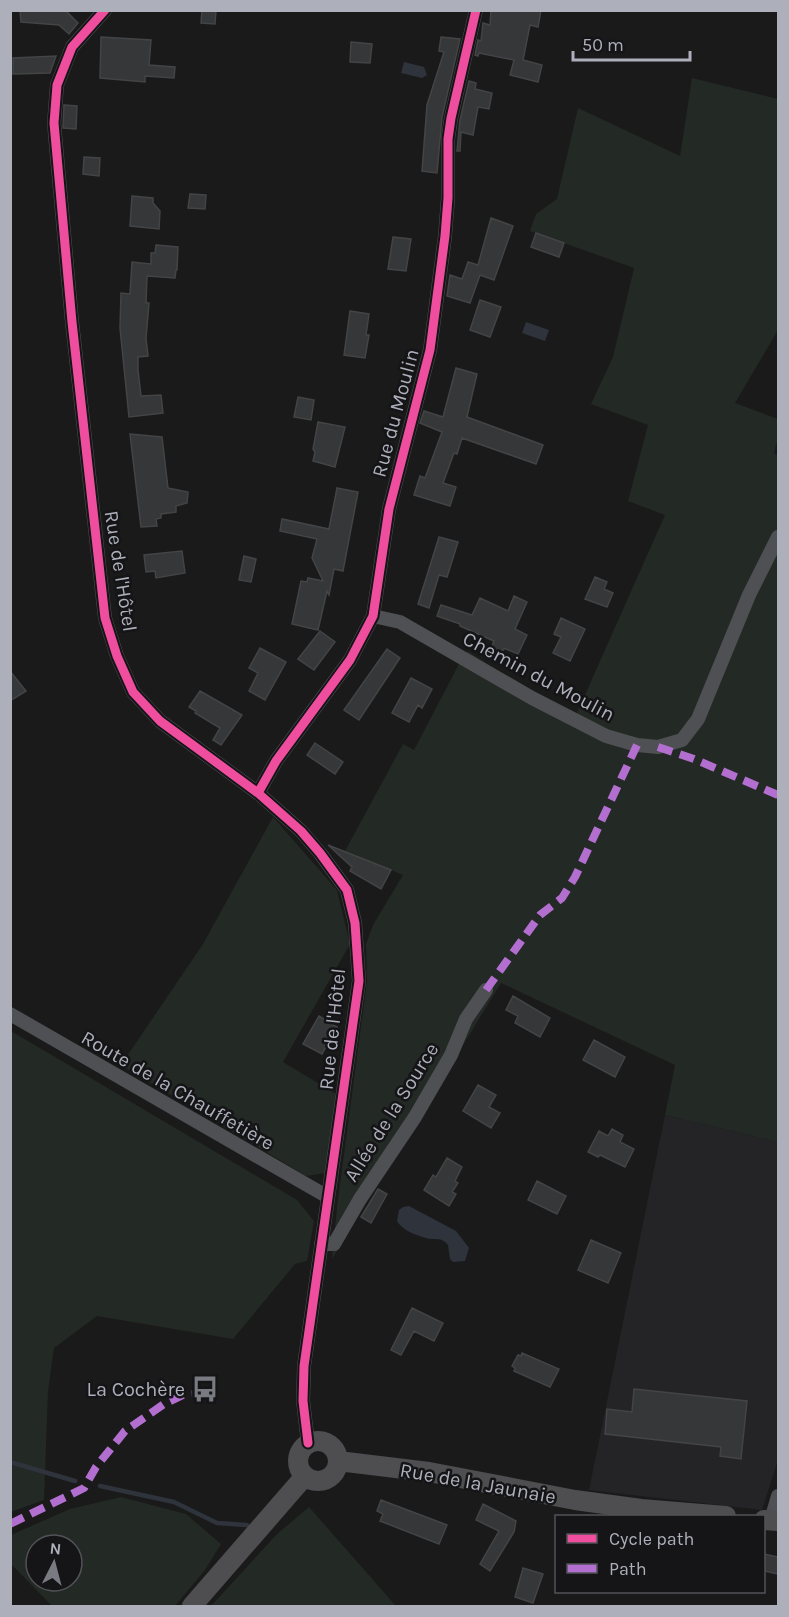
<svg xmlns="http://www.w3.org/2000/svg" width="789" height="1617" font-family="Karla,sans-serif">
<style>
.built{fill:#242426}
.green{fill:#232924;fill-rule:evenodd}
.water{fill:#2e333c}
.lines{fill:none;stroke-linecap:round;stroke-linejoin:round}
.stream{stroke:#2e333c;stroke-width:4.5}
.building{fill:#363738;stroke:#434446;stroke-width:1.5}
.street{stroke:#4f5053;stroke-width:14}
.secondary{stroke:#4e4e51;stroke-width:20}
.quiet{stroke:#b36fd0;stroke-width:8;stroke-dasharray:15 8;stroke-linecap:butt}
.cycleway-casing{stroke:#151417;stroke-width:13}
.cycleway{stroke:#ef4d9e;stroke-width:9}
.labels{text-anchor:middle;stroke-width:5;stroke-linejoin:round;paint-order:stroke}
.street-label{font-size:20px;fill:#adafba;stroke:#151417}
.poi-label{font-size:20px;fill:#adafba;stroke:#151417;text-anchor:end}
</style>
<rect width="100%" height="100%" fill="#1a1a1a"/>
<path class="built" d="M665,1115L778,1142V1460L762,1510L589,1490Z"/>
<path class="green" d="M692,78L778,99V330L735,403L778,419V437L774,453L778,456V1142L665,1115L675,1065L501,983L332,1259L337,1207L367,981L366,944L373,925L403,875L345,851L403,744L414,750L460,662L468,651L516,683L576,715L665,515L628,501L648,425L591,404L613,357L634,268L530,231L536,214L557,199L578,108L680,156Z
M273,817L337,890L350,944L283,1062L336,1094L326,1173L306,1176L121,1065L203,944Z
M11,1031L297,1200L314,1221L307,1261L295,1264L233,1339L97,1316L54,1348L48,1391L44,1500L11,1512Z
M121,1497L186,1514L221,1544L205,1570L175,1606H52L11,1564V1535L70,1509ZM36,1545H72V1581H36Z
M309,1507L396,1606H211L277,1534Z"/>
<path class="water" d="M404,62L424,67L427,75L422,78L401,73Z
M526,322L549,330L545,341L522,333Z
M409,1206L456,1231L469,1248L465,1261L453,1262L450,1259L448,1245C441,1236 435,1241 426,1238C415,1235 402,1230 397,1221L399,1210L403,1207Z"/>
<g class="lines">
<path class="stream" d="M10,1462L75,1481
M100,1486L174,1502L217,1523L247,1525"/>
</g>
<path class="building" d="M20,10H65L78,23L69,34L59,25L21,22Z
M202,10H216L215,24L201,23Z
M491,10H541L538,27L530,25L523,60L542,65L538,82L510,75L514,60L479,53L478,56L475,55L478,40L481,41L483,23L490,25Z
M101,37L151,40L149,65L175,67L174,78L145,76V82L100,78Z
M441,37L460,39L442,117L437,173L422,171L427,105L444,52L439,51Z
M351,42L372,44L370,63L350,62Z
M56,56L50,73L13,74V58Z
M469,81L476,83L475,89L492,93L489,109L478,107L473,135L461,132L460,151H457L460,120Z
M64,105L77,106L76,129L63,128Z
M84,157L100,158L99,176L83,174Z
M190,194L206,195L205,209L188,208Z
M132,196L153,198V203L160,211L159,229L130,226Z
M491,218L513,226L494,280L480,275L470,303L447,296L450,275L462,279L468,262L478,265Z
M536,233L564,243L559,257L531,247Z
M393,237L411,239L406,271L388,269Z
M156,245L178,247L177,270H176L175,278L147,276L146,303H149L146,338L148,356L138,357V370L141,396L161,395L163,413L129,417L120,328L121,293L130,294L132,262L151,264V253H155Z
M480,300L501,307L490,337L470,330Z
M350,311L369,314L366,335H369L365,358L344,355Z
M456,368L477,374L467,417L543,445L536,464L462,438L457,454L454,453L443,483L456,487L450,506L414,495L420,476L425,478L442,432L420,423L424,411L443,417Z
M298,397L314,400L311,420L294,417Z
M318,422L345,427L335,467L313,461L315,452L313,449Z
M130,434L162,437L168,488L188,492L187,503L176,506V512L161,514V518L156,519L157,526L141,527Z
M337,488L358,492L343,571L334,569L329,595L327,591L318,630L292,624L301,581L307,582L308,578L323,581L312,558L317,539L280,531L282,519L329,529Z
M439,537L458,542L447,577L439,575L429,608L418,604Z
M182,551L185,573L156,578L155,571L146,572L144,555Z
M244,556L256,559L251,582L239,580Z
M595,577L607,582L604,589L613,593L607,607L585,599Z
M514,596L527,602L515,629L527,635L518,654L504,648L502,653L491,648L494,641L460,626V624L437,616L441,605L472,615L480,598L508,611Z
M561,618L585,629L570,661L553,653L561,637L554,634Z
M320,631L335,642L314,670L298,659Z
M260,648L286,662L265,700L249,691L258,673L249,668Z
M387,649L400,658L359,720L344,710Z
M10,671L26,691L10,701Z
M411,678L432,689L422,708L418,705L409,722L392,713Z
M200,691L242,715L221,745L213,740L220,728L195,713L196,711L189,707Z
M315,743L343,762L335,774L307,755Z
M328,845L391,870L381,889L350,871L352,867Z
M513,996L550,1018L540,1037L515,1023L518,1016L506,1010Z
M319,1016L337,1027L322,1054L303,1044Z
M594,1040L625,1057L615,1077L583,1060Z
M478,1085L496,1095L489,1107L500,1113L491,1128L463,1111Z
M612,1129L623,1135L620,1142L634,1149L625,1167L600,1155L598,1157L588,1152L599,1131L608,1136Z
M447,1158L462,1167L455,1181L458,1183L452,1192L456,1194L449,1206L424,1190L433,1175L436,1177Z
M537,1181L566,1196L557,1214L528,1200Z
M378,1189L387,1194L371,1223L361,1217Z
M591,1240L621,1253L608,1283L578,1270Z
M412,1308L443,1323L434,1341L414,1331L401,1355L391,1350Z
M522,1353L559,1369L550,1387L514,1371L515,1368L512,1366L518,1355L521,1356Z
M634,1389L747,1401L741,1459L720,1456L721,1447L605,1434L607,1409L632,1412Z
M381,1500L447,1525L439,1544L380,1521L383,1514L377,1511Z
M483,1504L516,1521L514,1532L490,1571L480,1564L499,1531L476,1520Z
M764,1554L778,1557V1574L764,1571Z
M523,1568L543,1574L533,1603L515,1597Z"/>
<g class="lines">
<path class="street" d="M105,10L72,47L57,85L54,123L72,322L105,618L117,656L133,692L160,721L258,793L301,831L320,853L347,890L355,923L359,981L304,1366L303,1401L308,1443
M373,616L400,622L532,698L606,736L637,745L658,747L682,740L698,719L749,595L778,537
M258,793L276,761L350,660L373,616L389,509L430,350L445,236L448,198V139L451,118L476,10
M10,1014L328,1197
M321,1244H334L360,1199L415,1117L451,1055L466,1019L486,990
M771,1520L778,1496"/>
<path class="secondary" d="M298 1461a20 20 0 1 1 40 0a20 20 0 1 1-40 0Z
M338,1461L429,1472L575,1500L641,1509L726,1516
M764,1520L778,1521
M192,1606L305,1476"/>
<path class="quiet" d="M658,747L694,759L778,795
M486,990L540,915L562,898L575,877L637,745
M10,1524L84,1488L96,1467L125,1431L164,1404L183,1395L205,1394"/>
<g class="cycleway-casing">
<path id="cycleway" d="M105,10L72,47L57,85L54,123L72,322L105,618L117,656L133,692L160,721L258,793L301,831L320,853L347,890L355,923L359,981L304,1366L303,1401L308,1443
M258,793L276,761L350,660L373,616L389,509L430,350L445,236L448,198V139L451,118L476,10"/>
</g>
<use href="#cycleway" class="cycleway"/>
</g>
<defs>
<g id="bus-bare" transform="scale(2.07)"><path d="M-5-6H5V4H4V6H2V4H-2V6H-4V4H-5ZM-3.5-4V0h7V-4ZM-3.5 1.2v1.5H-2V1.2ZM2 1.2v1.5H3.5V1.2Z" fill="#7a7b82" stroke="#151417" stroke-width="2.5" paint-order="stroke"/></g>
</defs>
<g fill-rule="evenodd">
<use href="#bus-bare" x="205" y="1389"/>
</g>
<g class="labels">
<g class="street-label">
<text transform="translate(395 413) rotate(-75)" y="7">Rue du Moulin</text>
<text transform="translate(121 571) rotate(81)" y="7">Rue de l'Hôtel</text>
<text transform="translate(539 676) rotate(28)" y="7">Chemin du Moulin</text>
<text transform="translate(332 1029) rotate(-84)" y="7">Rue de l'Hôtel</text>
<text transform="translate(178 1090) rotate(30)" y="7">Route de la Chauffetière</text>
<text transform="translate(391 1112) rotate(-58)" y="7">Allée de la Source</text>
<text transform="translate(478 1483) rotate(10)" y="7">Rue de la Jaunaie</text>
</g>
<g class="poi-label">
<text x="185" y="1396">La Cochère</text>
</g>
</g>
<rect width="789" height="1617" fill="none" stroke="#adafba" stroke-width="24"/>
<rect x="555" y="1515" width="210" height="78" fill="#151417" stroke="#525258" stroke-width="1.5"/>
<rect x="567" y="1534" width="30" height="9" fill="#ef4d9e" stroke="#525258" stroke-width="1.5"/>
<text x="609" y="1545" font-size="18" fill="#adafba">Cycle path</text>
<rect x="567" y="1564" width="30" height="9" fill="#b36fd0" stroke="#525258" stroke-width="1.5"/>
<text x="609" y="1575" font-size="18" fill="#adafba">Path</text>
<g transform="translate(54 1563) rotate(6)"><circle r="28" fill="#151417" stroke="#525258" stroke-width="1.5"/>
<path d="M0-4.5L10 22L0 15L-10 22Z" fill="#7a7b82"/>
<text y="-9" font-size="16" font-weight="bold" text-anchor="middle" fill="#adafba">N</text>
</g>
<path d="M573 51v9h117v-9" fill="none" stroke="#adafba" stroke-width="3"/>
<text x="582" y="51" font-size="18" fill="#adafba" stroke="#151417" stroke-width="4.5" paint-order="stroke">50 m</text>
</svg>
